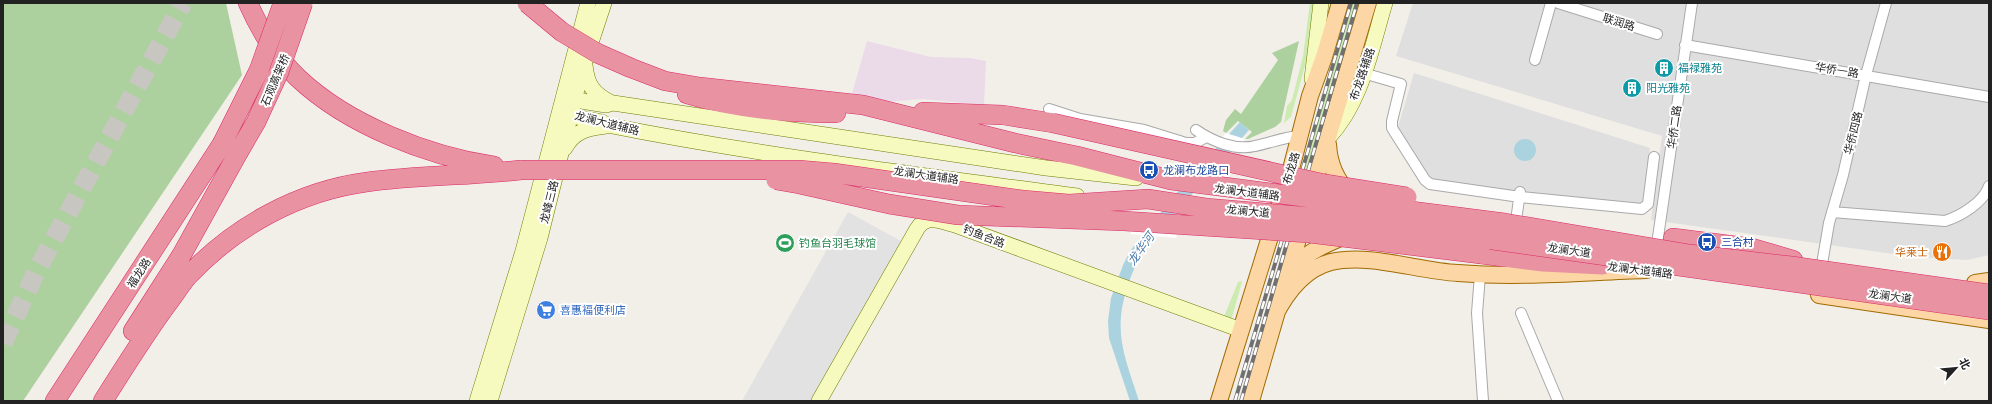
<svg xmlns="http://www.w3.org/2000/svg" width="1992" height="404" font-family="'Public Sans','Noto Sans SC',sans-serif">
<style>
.residential{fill:#e0dfdf}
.industrial{fill:#ebdbe8}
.grass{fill:#cdebb0}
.forest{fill:#add19e}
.parking{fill:#e2e2e2}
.water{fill:#aad3df}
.pier{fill:#fff}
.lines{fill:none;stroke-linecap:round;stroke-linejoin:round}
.highway-tunnel{stroke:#c8c6c1;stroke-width:19;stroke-dasharray:19 10;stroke-linecap:butt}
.street-casing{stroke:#a9a9a9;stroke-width:12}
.secondary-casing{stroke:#707d05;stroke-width:16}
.primary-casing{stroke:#a06b00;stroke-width:18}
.highway-casing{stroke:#dc2a67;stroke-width:20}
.street{stroke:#fff;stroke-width:10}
.secondary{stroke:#f7fabf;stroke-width:15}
.primary{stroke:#fcd6a4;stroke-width:16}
.highway{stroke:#e892a2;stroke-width:19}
.rail-casing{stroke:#707070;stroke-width:4}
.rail{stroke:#fff;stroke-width:2.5;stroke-dasharray:8;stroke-linecap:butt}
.highway-bridge-casing{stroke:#dc2a67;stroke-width:20;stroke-linecap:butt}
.highway-bridge{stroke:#e892a2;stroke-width:19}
.labels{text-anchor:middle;stroke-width:4;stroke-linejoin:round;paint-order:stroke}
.street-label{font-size:11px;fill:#222;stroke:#fff}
.culture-label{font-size:11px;fill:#0d838f;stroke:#fff;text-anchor:start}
.transit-label{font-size:11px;fill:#164399;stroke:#fff;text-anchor:start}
.leisure-label{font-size:11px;fill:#27864d;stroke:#fff;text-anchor:start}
.food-label{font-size:11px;fill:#c56008;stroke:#fff;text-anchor:end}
.shop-label{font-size:11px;fill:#366cbe;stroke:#fff;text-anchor:start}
.water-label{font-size:12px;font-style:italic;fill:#4a7aab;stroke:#fff}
</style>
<rect width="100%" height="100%" fill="#f2efe9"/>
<path class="residential" d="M1413,3H1989V255L1967,260L1915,257L1651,220L1662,136L1396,56Z
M1414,73L1650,148L1644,205L1432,183L1398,127Z"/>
<path class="industrial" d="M867,41L931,57L970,58L986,61L984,105L923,99L886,102L851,97Z"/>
<path class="grass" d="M1310,3H1316L1309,51L1291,117L1284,123L1287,106L1292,100L1303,56Z
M1353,3H1357L1305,178L1302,176Z
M1241,281L1242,282L1231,321L1223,319L1238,282Z"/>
<path class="forest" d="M3,3H226L242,75L23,401H3Z
M1299,41L1281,122L1275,127L1248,139H1245L1252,132L1238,121L1226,133L1223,131L1226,120L1235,109L1241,114L1278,60L1272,53Z"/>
<path class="parking" d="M848,212L901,241L812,401H742Z"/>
<path class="water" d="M1240,122L1249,130L1148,244C1139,257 1133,270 1128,285C1112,332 1125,357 1139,401H1130L1109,338L1108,321L1111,298L1123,265L1130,251L1183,185Z
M1514 150a11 11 0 1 1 22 0a11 11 0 1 1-22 0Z"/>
<path class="pier" d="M1226,133L1245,139L1234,152L1214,147Z
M1186,166L1233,172L1222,180L1174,172Z
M1131,231L1177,235L1176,238L1131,234Z"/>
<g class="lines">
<path class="highway-tunnel" d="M3,343L37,270L183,3"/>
<g class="street-casing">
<path id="street" d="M1558,3L1657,34
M1685,45L1989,97
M1535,60L1551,3
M1363,73L1401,84L1392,121V128L1425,180L1430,184L1520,197L1642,209L1648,204L1654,157
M1049,109L1080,119L1144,130L1186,143H1195L1206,137
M1196,130C1212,141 1235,151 1255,146C1270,143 1284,137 1300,136
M1832,212L1945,221C1961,216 1984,202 1989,186
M1515,228L1520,192
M1656,251L1692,3
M1822,264L1829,223L1843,175L1866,75L1886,3
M1480,275L1477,313L1483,401
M1521,313L1558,401"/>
</g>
<g class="secondary-casing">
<path id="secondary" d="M585,65C587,85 593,94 612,103
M1312,79L1321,3
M561,106L575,100L606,105L613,103L1046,168L1136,178
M561,106L571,116L602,122L607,125C762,156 920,175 1077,196
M1328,138C1362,103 1371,49 1385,3
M565,148C574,131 588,128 606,126
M477,401L523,251L588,3
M490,401L540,238L581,73L604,3
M819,401L917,229C926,214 940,221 955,225L1241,330"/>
</g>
<g class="primary-casing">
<path id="primary" d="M1328,144C1329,163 1336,180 1349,193
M1311,194L1368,3
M1289,274C1301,254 1324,245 1345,236
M1975,283L1989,281
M1819,295L1989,320
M1274,317C1286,293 1303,269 1331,262C1370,253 1418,271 1458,273C1520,278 1583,272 1646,270L1648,254
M1219,401L1291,169L1310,96L1324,57L1340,3
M1251,401L1303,222"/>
</g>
<g class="highway-casing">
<path id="highway" d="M248,3C260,30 276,57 298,78C348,125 428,156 494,166
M597,53L631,68L665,81L700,87L863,105L1015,143L1077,156L1171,180
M687,94C735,109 785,113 836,113
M923,112L1003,115L1053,123
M1673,238L1752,248L1793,260
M1481,254L1543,262L1603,265
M133,331L181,256L238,153
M55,401L222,144
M103,401C124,368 145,334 168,303C175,294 181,284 188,276C235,226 299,191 367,182C418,175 470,176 521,170"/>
</g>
<use href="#street" class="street"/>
<use href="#secondary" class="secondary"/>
<use href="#primary" class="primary"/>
<use href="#highway" class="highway"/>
<g class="rail-casing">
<path id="rail" d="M1235,401L1351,3
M1241,401L1357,3"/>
</g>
<use href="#rail" class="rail"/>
<g class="highway-bridge-casing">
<path id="highway-bridge" d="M527,3L562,32L597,53
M1053,123L1325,184L1407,197
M222,144L259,70L283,3
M238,153L256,122L279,72L303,3
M521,170H799L834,173L1023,200L1069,204L1148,199L1206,208L1358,221L1989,310
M776,180L799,184L889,204L958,215L1124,221L1309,233L1481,254
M1171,180L1505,223L1689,254L1791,266L1989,294"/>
</g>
<use href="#highway-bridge" class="highway-bridge"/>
</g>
<defs>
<g id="building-disc" transform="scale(1)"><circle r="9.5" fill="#0f9aa8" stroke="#fff"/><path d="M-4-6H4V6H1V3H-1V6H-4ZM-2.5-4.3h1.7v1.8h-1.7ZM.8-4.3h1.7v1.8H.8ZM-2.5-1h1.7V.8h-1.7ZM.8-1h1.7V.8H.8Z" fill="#fff"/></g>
<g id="bus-disc" transform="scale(1)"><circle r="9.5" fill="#1a4fb4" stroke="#fff"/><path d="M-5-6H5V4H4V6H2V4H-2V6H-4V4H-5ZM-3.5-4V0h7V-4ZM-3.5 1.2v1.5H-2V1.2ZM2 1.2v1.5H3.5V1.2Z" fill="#fff"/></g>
<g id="stadium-disc" transform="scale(1)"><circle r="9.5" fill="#2e9e5b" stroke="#fff"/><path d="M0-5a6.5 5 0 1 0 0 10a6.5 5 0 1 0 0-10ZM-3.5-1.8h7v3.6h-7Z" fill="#fff"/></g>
<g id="restaurant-disc" transform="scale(1)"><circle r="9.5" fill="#e8710a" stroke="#fff"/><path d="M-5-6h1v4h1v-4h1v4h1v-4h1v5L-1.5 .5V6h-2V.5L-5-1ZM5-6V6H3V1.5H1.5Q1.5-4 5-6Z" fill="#fff"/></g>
<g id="supermarket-disc" transform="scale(1)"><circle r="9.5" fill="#3f7fe0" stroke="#fff"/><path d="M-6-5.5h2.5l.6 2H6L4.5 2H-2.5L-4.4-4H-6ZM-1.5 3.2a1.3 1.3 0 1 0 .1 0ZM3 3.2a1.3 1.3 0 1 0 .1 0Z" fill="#fff"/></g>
</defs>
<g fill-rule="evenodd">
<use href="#building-disc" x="1664" y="68"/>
<use href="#building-disc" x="1632" y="88"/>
<use href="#bus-disc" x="1149" y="170"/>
<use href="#bus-disc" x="1707" y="242"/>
<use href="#stadium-disc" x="785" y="243"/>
<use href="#restaurant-disc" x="1942" y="252"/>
<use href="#supermarket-disc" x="546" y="310"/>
</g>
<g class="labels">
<g class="street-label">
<text transform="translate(1619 22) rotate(17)" y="4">联润路</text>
<text transform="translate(1837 70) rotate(9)" y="4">华侨一路</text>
<text transform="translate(1362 74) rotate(-71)" y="4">布龙路辅路</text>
<text transform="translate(275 80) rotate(-67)" y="4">石观高架桥</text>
<text transform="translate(607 123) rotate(14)" y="4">龙澜大道辅路</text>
<text transform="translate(1674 127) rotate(-82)" y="4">华侨二路</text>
<text transform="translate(1853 133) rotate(-76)" y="4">华侨四路</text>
<text transform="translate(1291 168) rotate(-73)" y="4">布龙路</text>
<text transform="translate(926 175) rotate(8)" y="4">龙澜大道辅路</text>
<text transform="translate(1247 192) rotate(7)" y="4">龙澜大道辅路</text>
<text transform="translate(549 202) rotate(-76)" y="4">龙峰三路</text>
<text transform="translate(1248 211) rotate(5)" y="4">龙澜大道</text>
<text transform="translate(984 236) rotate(21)" y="4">钓鱼合路</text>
<text transform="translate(1569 250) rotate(8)" y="4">龙澜大道</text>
<text transform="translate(1640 270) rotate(7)" y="4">龙澜大道辅路</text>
<text transform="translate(139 273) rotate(-57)" y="4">福龙路</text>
<text transform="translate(1890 296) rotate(8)" y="4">龙澜大道</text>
</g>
<g class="culture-label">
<text x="1678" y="72">福禄雅苑</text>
<text x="1646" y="92">阳光雅苑</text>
</g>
<g class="transit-label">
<text x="1163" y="174">龙澜布龙路口</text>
<text x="1721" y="246">三合村</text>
</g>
<g class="leisure-label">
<text x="799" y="247">钓鱼台羽毛球馆</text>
</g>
<g class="food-label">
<text x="1928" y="256">华莱士</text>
</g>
<g class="shop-label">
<text x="560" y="314">喜惠褔便利店</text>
</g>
<g class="water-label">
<text transform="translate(1141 249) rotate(-54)" y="4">龙华河</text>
</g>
</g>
<rect width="1992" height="404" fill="none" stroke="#222222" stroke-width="8"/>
<g transform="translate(1956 368) rotate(63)" stroke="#ffffff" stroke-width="3" paint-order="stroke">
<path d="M0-3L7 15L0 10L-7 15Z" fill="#222222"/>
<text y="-6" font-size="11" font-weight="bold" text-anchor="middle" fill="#222222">北</text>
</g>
</svg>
